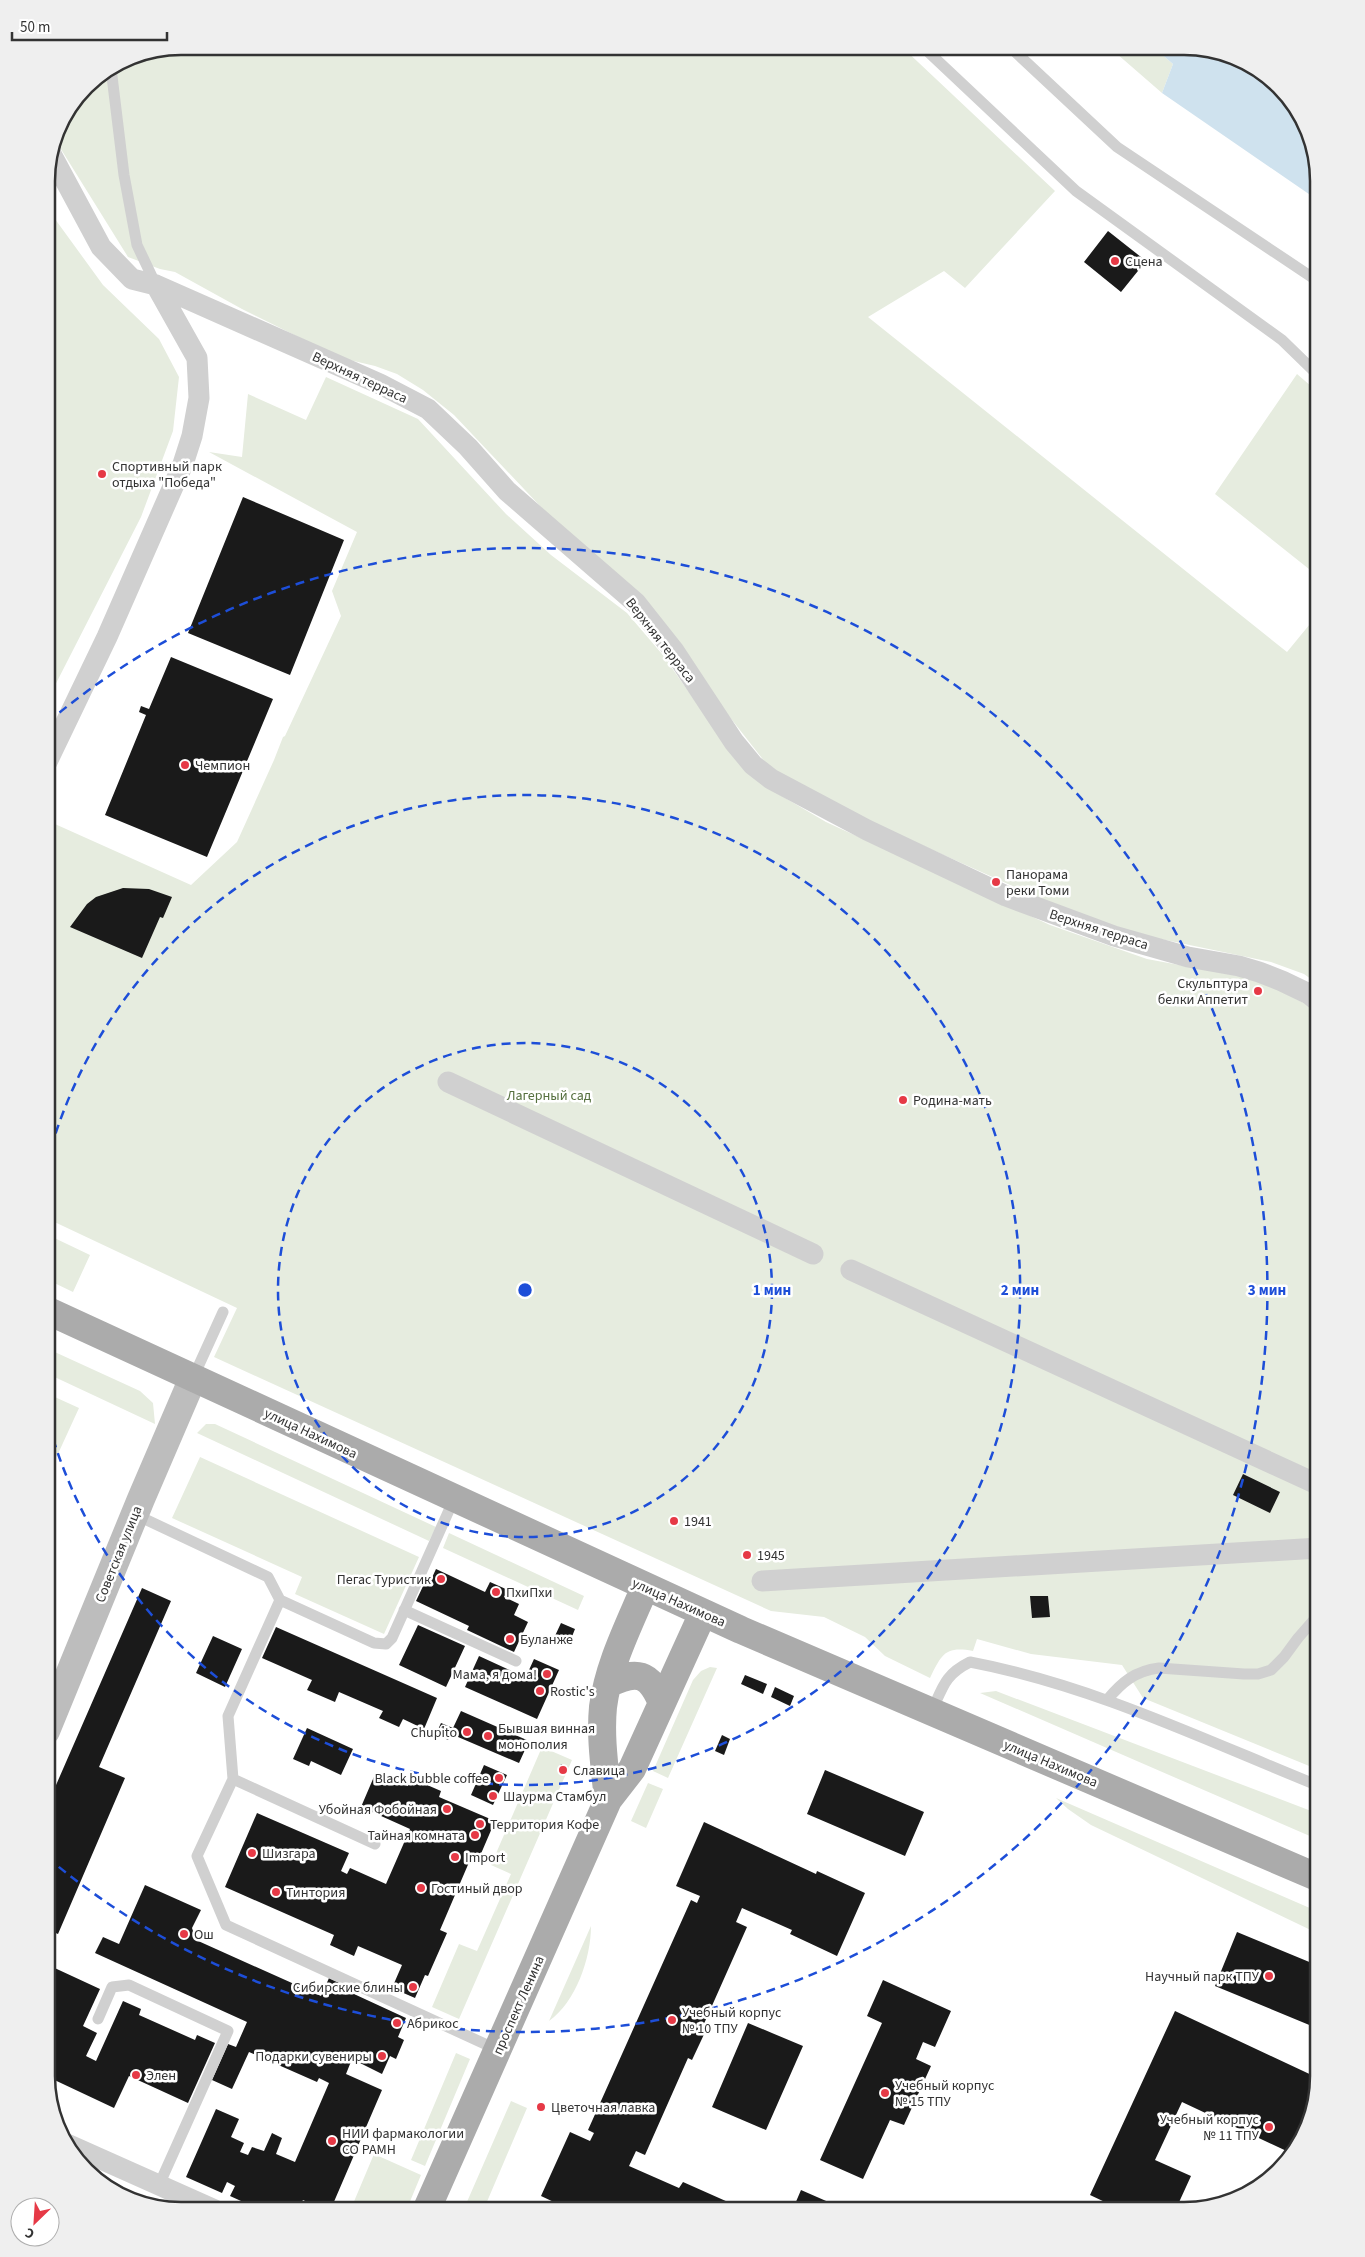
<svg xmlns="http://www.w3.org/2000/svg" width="1365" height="2257" font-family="'Source Sans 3',sans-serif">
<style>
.green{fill:#e6ecdf}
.water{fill:#cfe2ee}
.building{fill:#1a1a1a}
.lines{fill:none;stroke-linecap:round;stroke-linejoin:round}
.lane{stroke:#d0d0d0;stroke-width:11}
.street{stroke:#d0d0d0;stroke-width:21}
.secondary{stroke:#bdbdbd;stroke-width:28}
.primary{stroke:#ababab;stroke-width:28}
.ring{fill:none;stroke:#1d4ed8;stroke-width:2.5;stroke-dasharray:9 6}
.poi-dot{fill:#e63946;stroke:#fff;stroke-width:2}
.labels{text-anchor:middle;stroke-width:5;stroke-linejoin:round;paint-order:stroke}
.poi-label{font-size:14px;fill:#333;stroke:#fff;text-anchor:start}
.street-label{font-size:14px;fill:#333;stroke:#fff}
.park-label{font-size:14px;fill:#56703f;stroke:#fff}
.rim{fill:none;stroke:#333;stroke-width:2.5}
.centre{fill:#1d4ed8;stroke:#fff;stroke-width:2.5}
.ring-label{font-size:15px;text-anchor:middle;font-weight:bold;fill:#1d4ed8;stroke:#fff;stroke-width:5;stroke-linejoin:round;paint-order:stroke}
</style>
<rect width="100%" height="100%" fill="#fff"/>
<path class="green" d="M181,46H901L1055,191L965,288L944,271L868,317L1287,652L1319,613V985L1304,974L1271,962L1132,933L1072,913L866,820L769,767L725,711L541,507L454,415L423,390L397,374L375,366L341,358L242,309L175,272L160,269L128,257L54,138L57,129L86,85L129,56Z
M1109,47H1153L1173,64L1162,93Z
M47,208L103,285L159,339L179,377L173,431L141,517L46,703Z
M1297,374L1319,393V577L1215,494Z
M326,377L418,419L506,514L551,555L627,613L662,654L729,749L763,785L826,822L1050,925L1147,959L1260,980L1319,1011V1770L1143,1698L1122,1665L1031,1654L977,1639L973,1651C945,1646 942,1654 930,1678L885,1656L865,1637L824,1617L771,1611L214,1357L237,1308L46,1218V820L191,885L237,842L274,760L283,737L285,736L341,616L332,591L357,532L209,452L242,457L248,394L306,420Z
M46,1234L90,1255L73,1292L46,1279Z
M46,1348L140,1391L153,1403L155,1424L46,1373Z
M46,1393L79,1408L57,1456L46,1451Z
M206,1424H215L436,1527L429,1541L197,1433Z
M200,1457L419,1557L384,1634L295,1594L302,1577L172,1518Z
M449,1533L584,1596L578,1610L443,1548Z
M710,1667L717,1668L668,1778L653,1771L693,1680L701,1671Z
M996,1691L1319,1814V1840L980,1693Z
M542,1747L572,1760L459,2019L432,2007L459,1944L477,1951L511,1874L491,1865Z
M648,1783L663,1789L646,1828L631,1821Z
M1056,1798L1319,1912V1934L1091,1825L1068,1809Z
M591,1926C591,1958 576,2002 549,2021Z
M456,2053L470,2059L425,2166L411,2160Z
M511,2101L527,2108L483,2211H463Z
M374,2154L421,2175L406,2211H350Z"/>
<path class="water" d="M1153,47H1194L1259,69L1305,121L1319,180V201L1162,93L1173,64Z"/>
<path class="building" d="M1108,231L1146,261L1121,292L1084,262Z
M243,497L344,540L290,675L188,633Z
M171,657L273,699L207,857L105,815L146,715L139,712L141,706L149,709Z
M123,888L149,889L172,897L163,918L160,917L142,958L70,927L87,904L96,897Z
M46,1466L54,1470L46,1487Z
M1243,1474L1280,1492L1270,1513L1233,1495Z
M436,1569L485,1592L490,1582L508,1590L504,1597L519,1604L514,1615L528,1622L514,1652L467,1630L469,1626L416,1601L425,1582L429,1584Z
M142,1588L171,1601L99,1767L125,1778L58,1934L46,1929V1808Z
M1030,1596H1048L1050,1617L1032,1618Z
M561,1623L575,1629L569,1644L554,1638Z
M418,1625L465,1646L446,1687L399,1665Z
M276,1627L437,1698L424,1729L403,1719L399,1727L379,1718L383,1711L339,1692L335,1702L307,1690L312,1680L262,1658Z
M213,1636L242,1649L225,1687L196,1673Z
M479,1656L516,1673L529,1670L534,1659L559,1670L537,1719L465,1687Z
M745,1675L767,1684L763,1694L741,1684Z
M775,1687L794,1696L790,1706L771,1697Z
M461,1711L529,1741L519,1763L451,1734L448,1740L436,1734L441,1723L453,1728Z
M307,1728L353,1749L341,1775L311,1761L309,1766L293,1759Z
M722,1735L730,1739L724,1755L715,1751Z
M561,1764L568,1767L565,1775L558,1772Z
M484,1765L507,1775L493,1805L471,1795Z
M825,1770L924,1812L905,1856L807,1814Z
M376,1772L408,1786L411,1778L441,1791L439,1797L495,1821L477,1863L470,1860L440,1930L447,1933L428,1976L425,1975L415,1998L392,1988L402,1965L358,1946L354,1956L330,1945L334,1935L225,1887L257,1813L349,1853L341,1871L347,1874L350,1868L386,1884L410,1829L361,1807Z
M704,1822L816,1874L817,1871L865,1893L837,1956L790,1934L792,1930L742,1908L736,1922L747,1927L703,2026L707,2028L692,2060L688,2058L645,2155L636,2151L629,2166L679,2188L683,2182L728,2202L724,2211H573L541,2196L570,2132L590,2141L594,2133L588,2130L691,1900L697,1903L700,1896L676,1886Z
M145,1885L201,1910L192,1928L196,1940L321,1996L329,1978L355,1990L354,1994L406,2018L398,2037L404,2040L396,2059L390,2056L382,2074L352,2059L346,2074L382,2090L330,2211H326L303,2200L297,2211H263L230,2196L235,2186L227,2182L222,2193L186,2177L216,2109L239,2119L231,2137L244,2143L240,2152L248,2155L252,2147L264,2151L272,2133L282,2138L276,2154L295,2162L329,2083L319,2078L317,2082L249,2052L232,2089L212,2080L228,2044L236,2047L247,2022L95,1953L103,1937L119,1944Z
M1237,1932L1319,1966V2029L1215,1986Z
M46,1964L100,1989L83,2026L97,2033L86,2056L96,2061L123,2001L141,2009L139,2015L195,2040L197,2035L215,2043L188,2103L129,2076L114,2108L46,2076Z
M883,1980L951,2011L935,2047L923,2042L916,2059L931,2066L904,2125L890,2120L863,2179L820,2160L882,2023L867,2016Z
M1175,2011L1318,2078L1296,2151L1293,2154L1182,2102L1155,2160L1191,2176L1175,2211H1124L1090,2195Z
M748,2023L803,2046L766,2130L712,2107Z
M801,2190L849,2211H792Z"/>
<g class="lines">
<path class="lane" d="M922,46L1076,191L1282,340L1319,376
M1010,47L1117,147L1319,282
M111,68L124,175L137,245L156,285
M193,1378L223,1312
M134,1514L268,1577L280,1600L228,1716L233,1779L197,1856L226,1925L498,2050
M280,1600L374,1643L386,1644L392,1638L454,1499
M404,1610L516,1661
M1107,1700C1122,1682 1135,1671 1159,1668L1244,1674H1258L1271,1670L1284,1657L1298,1638L1319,1614
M931,1713C943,1687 944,1675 970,1662C1092,1685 1205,1740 1319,1786
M233,1779L375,1844
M98,2019L112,1987L129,1985L228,2031L159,2185"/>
<path class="street" d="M51,154L101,247L132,279L156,285L380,384L428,409L468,447L507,491L636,603L674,651L734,742L753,765L771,779L867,830L1006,896L1114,936L1188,957L1239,966L1259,972L1282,981L1309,994L1319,1002
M46,764L107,637L183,464L192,436L199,398L197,358L156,285
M448,1082L813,1254
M851,1270L1319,1485
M762,1581L1319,1548
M67,2144L215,2210"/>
<path class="secondary" d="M46,1731L141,1499L193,1378"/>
<path class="primary" d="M46,1310L741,1630L1319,1878
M608,1684C637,1670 649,1672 662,1703
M608,1800C605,1769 600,1738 603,1707C608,1666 629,1625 645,1587
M426,2211L608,1800L632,1769L703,1613"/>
</g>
<g class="ring">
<circle cx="525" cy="1290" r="247"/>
<path d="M47 1162A495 495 0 1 1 47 1418"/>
<path d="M48 722A742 742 0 1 1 48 1858"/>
</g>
<g class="poi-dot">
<circle cx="1115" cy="261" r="5"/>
<circle cx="102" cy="474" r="5"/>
<circle cx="185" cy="765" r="5"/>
<circle cx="996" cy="882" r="5"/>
<circle cx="1258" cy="991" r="5"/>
<circle cx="903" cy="1100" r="5"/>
<circle cx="674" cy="1521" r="5"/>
<circle cx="747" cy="1555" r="5"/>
<circle cx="441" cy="1579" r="5"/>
<circle cx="496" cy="1592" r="5"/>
<circle cx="510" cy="1639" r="5"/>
<circle cx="547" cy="1674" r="5"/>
<circle cx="540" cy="1691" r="5"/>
<circle cx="467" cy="1732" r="5"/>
<circle cx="488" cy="1736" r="5"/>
<circle cx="563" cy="1770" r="5"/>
<circle cx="499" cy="1778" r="5"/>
<circle cx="493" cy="1796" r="5"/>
<circle cx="447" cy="1809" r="5"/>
<circle cx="480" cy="1824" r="5"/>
<circle cx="475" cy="1835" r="5"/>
<circle cx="252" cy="1853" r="5"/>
<circle cx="455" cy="1857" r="5"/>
<circle cx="421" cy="1888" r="5"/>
<circle cx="276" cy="1892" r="5"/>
<circle cx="184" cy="1934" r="5"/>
<circle cx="1269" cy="1976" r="5"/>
<circle cx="413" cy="1987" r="5"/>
<circle cx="672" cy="2020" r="5"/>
<circle cx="397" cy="2023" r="5"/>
<circle cx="382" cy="2056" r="5"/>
<circle cx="136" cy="2075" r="5"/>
<circle cx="885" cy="2093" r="5"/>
<circle cx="541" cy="2107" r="5"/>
<circle cx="1269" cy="2127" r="5"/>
<circle cx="332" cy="2141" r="5"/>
</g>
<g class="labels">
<g class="poi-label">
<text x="1125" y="266">Сцена</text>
<text x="112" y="471">Спортивный парк<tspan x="112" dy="16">отдыха "Победа"</tspan></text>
<text x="195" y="770">Чемпион</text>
<text x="1006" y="879">Панорама<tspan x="1006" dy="16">реки Томи</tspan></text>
<text x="1248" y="988" text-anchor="end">Скульптура<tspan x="1248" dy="16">белки Аппетит</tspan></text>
<text x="913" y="1105">Родина-мать</text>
<text x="684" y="1526">1941</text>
<text x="757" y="1560">1945</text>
<text x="431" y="1584" text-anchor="end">Пегас Туристик</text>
<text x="506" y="1597">ПхиПхи</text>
<text x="520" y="1644">Буланже</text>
<text x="537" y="1679" text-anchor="end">Мама, я дома!</text>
<text x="550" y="1696">Rostic's</text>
<text x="498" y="1733">Бывшая винная<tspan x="498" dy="16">монополия</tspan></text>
<text x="457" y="1737" text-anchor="end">Chupito</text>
<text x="573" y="1775">Славица</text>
<text x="489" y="1783" text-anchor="end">Black bubble coffee</text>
<text x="503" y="1801">Шаурма Стамбул</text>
<text x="437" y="1814" text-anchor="end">Убойная Фобойная</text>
<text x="490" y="1829">Территория Кофе</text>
<text x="465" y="1840" text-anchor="end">Тайная комната</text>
<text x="262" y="1858">Шизгара</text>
<text x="465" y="1862">Import</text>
<text x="431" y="1893">Гостиный двор</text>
<text x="286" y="1897">Тинтория</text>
<text x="194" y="1939">Ош</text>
<text x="1259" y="1981" text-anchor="end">Научный парк ТПУ</text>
<text x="403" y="1992" text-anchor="end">Сибирские блины</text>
<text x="682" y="2017">Учебный корпус<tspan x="682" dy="16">№ 10 ТПУ</tspan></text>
<text x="407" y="2028">Абрикос</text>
<text x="372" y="2061" text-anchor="end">Подарки сувениры</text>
<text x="146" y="2080">Элен</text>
<text x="895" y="2090">Учебный корпус<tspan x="895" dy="16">№ 15 ТПУ</tspan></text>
<text x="551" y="2112">Цветочная лавка</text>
<text x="1259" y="2124" text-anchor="end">Учебный корпус<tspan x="1259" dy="16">№ 11 ТПУ</tspan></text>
<text x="342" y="2138">НИИ фармакологии<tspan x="342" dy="16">СО РАМН</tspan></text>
</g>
<g class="street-label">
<text transform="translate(360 377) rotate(25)" y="5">Верхняя терраса</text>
<text transform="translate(661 640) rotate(52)" y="5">Верхняя терраса</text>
<text transform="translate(1099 929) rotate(18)" y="5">Верхняя терраса</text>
<text transform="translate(311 1433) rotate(25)" y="5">улица Нахимова</text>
<text transform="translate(118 1554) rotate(-68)" y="5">Советская улица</text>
<text transform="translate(679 1602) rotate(24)" y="5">улица Нахимова</text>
<text transform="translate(1051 1763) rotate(23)" y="5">улица Нахимова</text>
<text transform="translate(518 2005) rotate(-66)" y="5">проспект Ленина</text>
</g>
<g class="park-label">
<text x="549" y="1100">Лагерный сад</text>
</g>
</g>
<path d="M0 0H1365V2257H0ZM181 55H1184A126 126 0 0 1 1310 181V2076A126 126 0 0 1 1184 2202H181A126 126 0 0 1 55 2076V181A126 126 0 0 1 181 55Z" fill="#efefef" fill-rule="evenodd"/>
<path class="rim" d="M181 55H1184A126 126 0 0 1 1310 181V2076A126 126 0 0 1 1184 2202H181A126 126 0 0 1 55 2076V181A126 126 0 0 1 181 55Z"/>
<circle cx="525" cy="1290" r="8" class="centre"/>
<g class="ring-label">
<text x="772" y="1295">1 мин</text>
<text x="1020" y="1295">2 мин</text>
<text x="1267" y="1295">3 мин</text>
</g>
<g transform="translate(35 2222) rotate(205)"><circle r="24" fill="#ffffff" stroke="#adadad"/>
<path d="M0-4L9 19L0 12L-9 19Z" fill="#e63946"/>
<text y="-8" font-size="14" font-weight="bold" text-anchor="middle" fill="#333333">С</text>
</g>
<path d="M12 32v8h155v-8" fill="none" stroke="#333333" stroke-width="2.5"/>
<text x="20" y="32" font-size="15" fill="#333333" stroke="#ffffff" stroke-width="4" paint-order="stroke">50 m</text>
</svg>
